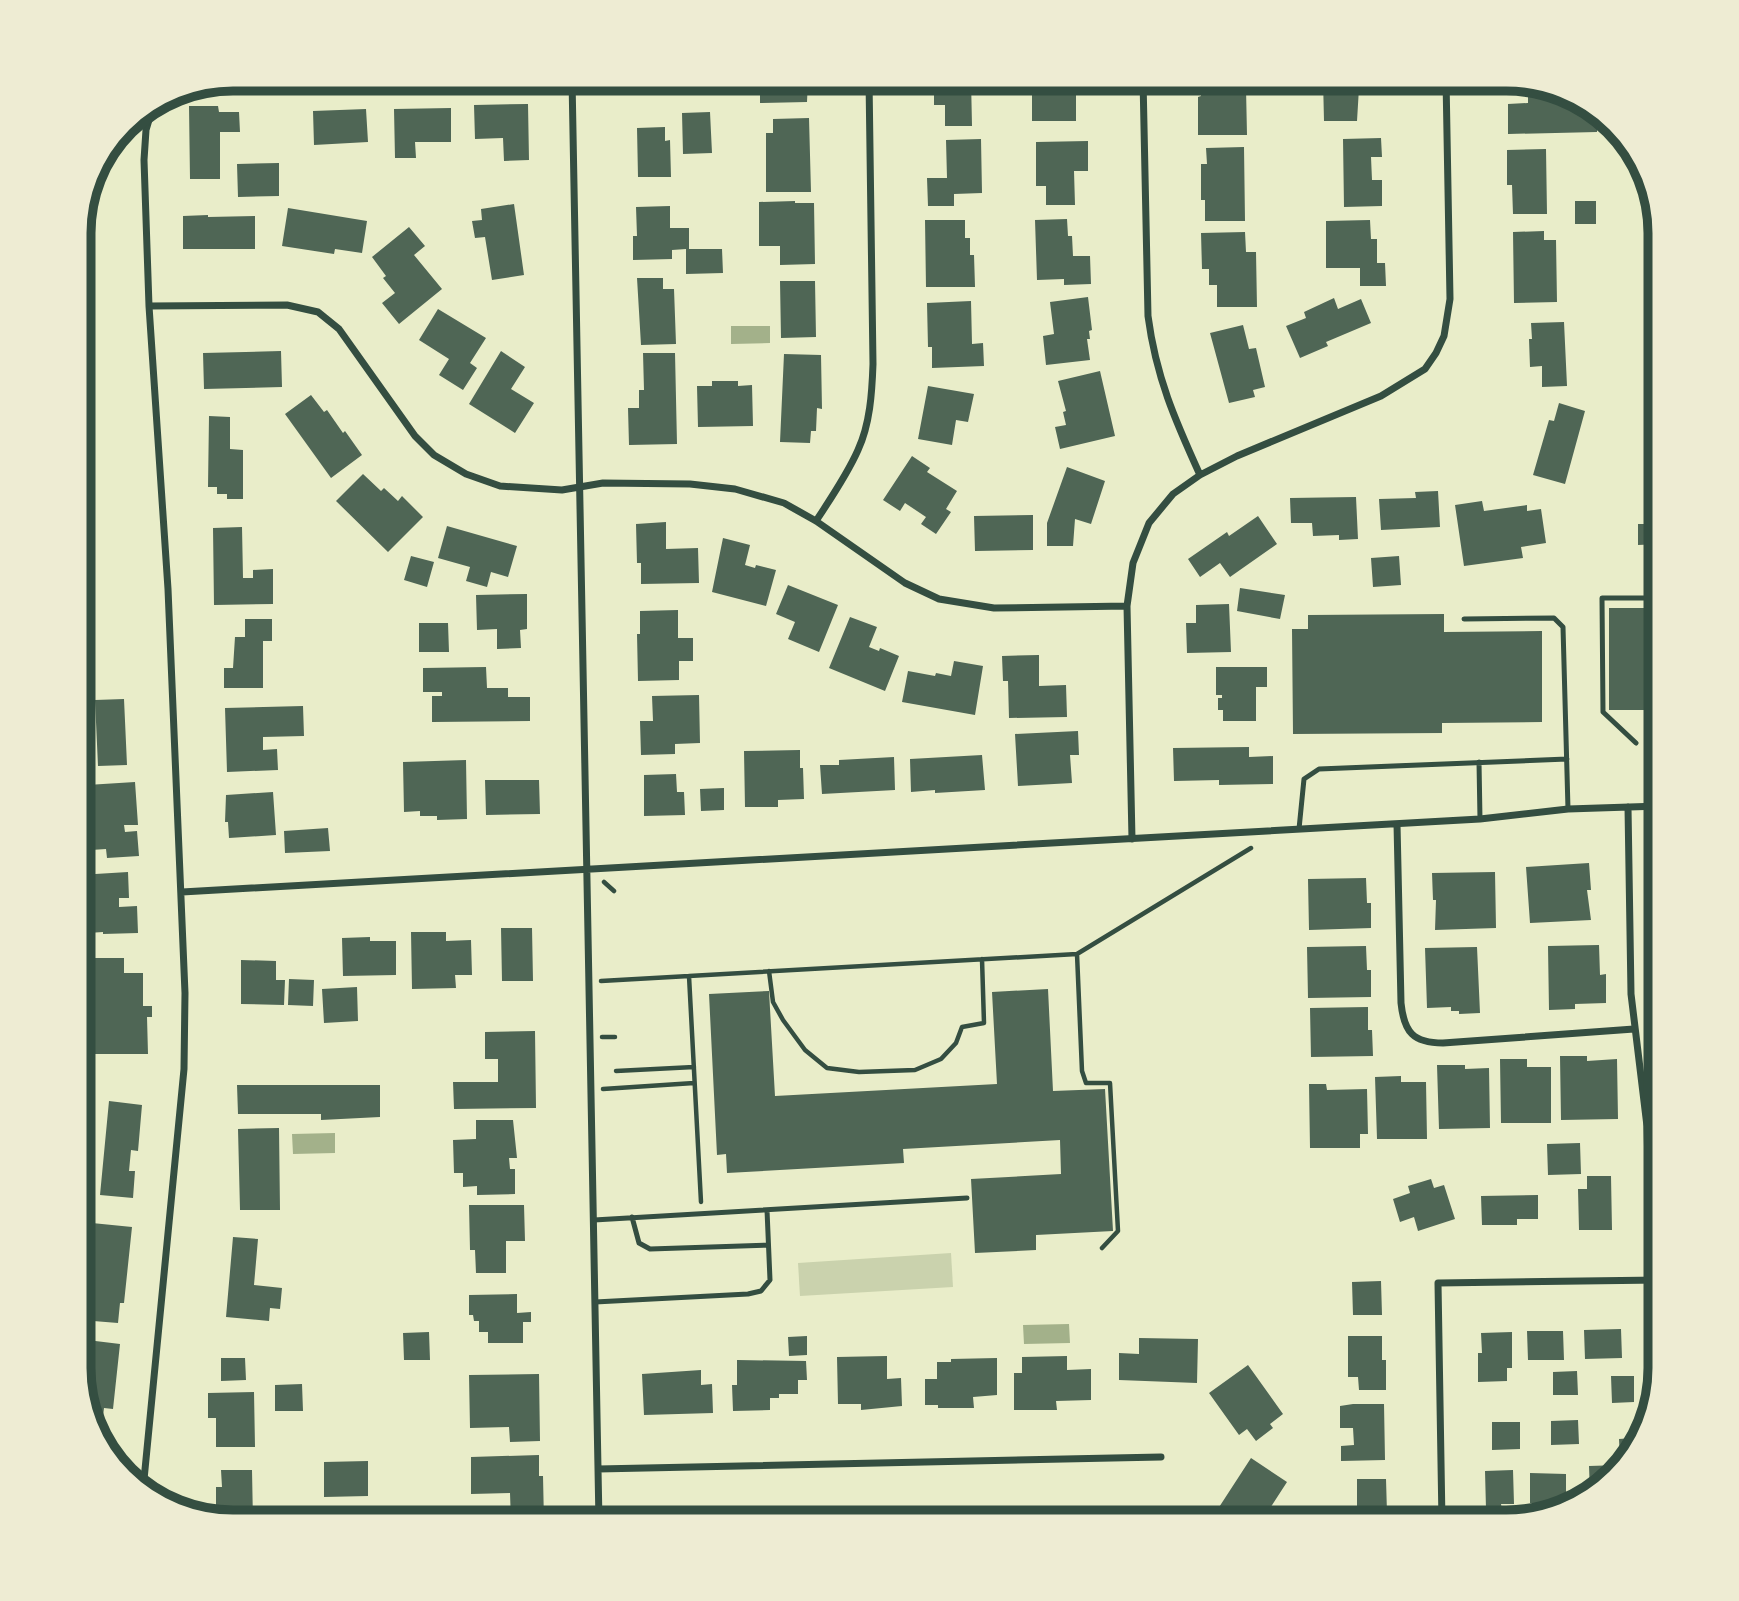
<svg xmlns="http://www.w3.org/2000/svg" width="1739" height="1601" font-family="'Alegreya Sans',sans-serif">
<style>
.green{fill:#cad2ad}
.water{fill:#a3b18a}
.building{fill:#4f6655}
.lines{fill:none;stroke-linecap:round;stroke-linejoin:round}
.path{stroke:#344e41;stroke-width:4.5}
.service{stroke:#344e41;stroke-width:5}
.minor{stroke:#344e41;stroke-width:7}
.rim{fill:none;stroke:#344e41;stroke-width:9}
</style>
<rect width="100%" height="100%" fill="#e9edc9"/>
<path class="green" d="M951,1253L953,1287L800,1296L798,1263Z"/>
<path class="water" d="M731,326H770V343L731,344Z
M335,1133V1153L293,1154L292,1134Z
M1069,1324L1070,1343L1024,1344L1023,1325Z"/>
<path class="building" d="M654,79H680V83H654Z
M760,79H808L807,102L760,103Z
M920,79H971L972,126H945V105H934V92H930V83H920Z
M1032,79H1086V89L1076,90V121H1032Z
M1201,79H1239V88H1246L1247,135H1198V97L1201,96Z
M1323,79H1379L1380,87L1359,88L1357,121H1324Z
M1528,82L1565,91L1566,100H1579L1597,112V132L1508,134V104L1528,103Z
M528,104L529,160L504,161L503,138L475,139L474,105Z
M189,106H218L219,112H239L240,132H220V179H190Z
M451,108V142H415L416,158H395L394,109Z
M366,109L368,142L314,145L313,111Z
M710,112L712,153L683,154L682,113Z
M809,118L811,192H766V133H773V119Z
M665,127V141L670,140L671,177H638L637,128Z
M1381,138L1382,157H1371L1372,180H1382V206L1344,207L1343,139Z
M981,139L982,193L954,194V206H928L927,178H947L946,140Z
M1088,141V171H1074L1075,205H1046V186H1036V142Z
M1244,147L1245,221H1205V200H1201V164H1207L1206,148Z
M1546,149L1547,214H1513L1512,185H1507V150Z
M279,163V196L238,197L237,164Z
M795,201V203H814L815,264L780,265V246H759V202Z
M1575,201H1596V224H1575Z
M514,204L524,275L492,280L485,237L475,238L472,221L482,220L481,209Z
M670,206V228H689V249H722L723,273L686,274V249L672,250V259L633,260V236H637L636,207Z
M288,208L367,221L362,253L335,249L334,254L282,246Z
M208,215V217L255,216V249H183V216Z
M1067,219L1068,236H1072L1073,256H1090L1091,284L1064,285V279L1037,280L1035,220Z
M925,220H965V238H970V255H974L975,287H926Z
M1370,220L1371,239H1377V263H1385L1386,286H1360V268H1326V221Z
M409,227L425,246L414,255L442,289L399,324L382,303L395,293L383,278L386,276L372,257Z
M1544,231V240H1556L1557,302L1514,303L1513,232Z
M1245,232L1246,252H1256L1257,307H1217V285H1209V269H1202L1201,233Z
M637,278H663V289H674L676,344L641,345Z
M780,281H815L816,337L781,338Z
M1646,282H1660V337L1647,338Z
M1088,297L1092,330L1089,331L1090,339H1087L1090,360L1046,365L1043,336L1054,334L1050,302Z
M1334,298L1338,309L1361,299L1371,323L1326,342L1328,346L1300,358L1286,326L1306,318L1304,312Z
M971,301L972,344L983,343L984,366L932,368V347H928L927,303Z
M438,309L486,338L470,363L477,368L463,390L439,375L449,359L419,340Z
M1564,322L1567,386L1542,387V366L1530,367L1529,339H1532L1531,323Z
M1243,325L1249,349L1256,348L1265,387L1253,390L1255,397L1229,403L1210,333Z
M281,351L282,387L204,389L203,353Z
M501,351L525,367L511,389L534,403L515,433L469,404Z
M643,353H675L677,444L629,445L628,408H639V390H644Z
M784,354L821,355L822,409L817,408L816,431H811L810,443L780,442Z
M1100,371L1115,436L1060,449L1055,427L1066,425L1063,412L1066,411L1058,381Z
M712,381H738V386L752,385L753,426L698,427L697,386H712Z
M928,386L974,394L968,422L956,420L952,445L918,439Z
M311,395L324,412L327,410L343,433L345,431L362,455L331,478L285,414Z
M1559,403L1585,411L1565,484L1533,475L1549,420L1554,421Z
M209,416L230,417V449L243,450V499H227V494H217V487H208Z
M912,456L930,468L927,472L957,491L946,509L951,512L936,534L921,524L926,517L905,503L900,511L883,500Z
M1067,467L1105,481L1091,524L1075,519L1073,546H1047V523Z
M363,474L381,491L384,488L398,501L402,496L423,517L388,552L336,501Z
M1438,491L1440,527L1381,530L1379,499L1416,498L1415,492Z
M1356,497L1358,539L1339,540V535L1313,536L1312,523H1291L1290,498Z
M1482,501L1484,511L1527,505V511L1541,509L1546,543L1521,547L1523,558L1464,566L1455,505Z
M1033,515V550L975,551L974,516Z
M1258,516L1277,544L1230,577L1220,563L1200,577L1188,559L1227,532L1229,536Z
M666,522V549L698,548L699,583L641,584V563H637L636,524Z
M1638,524H1660V544L1638,545Z
M447,526L517,546L508,577L491,572L487,587L466,581L470,567L438,558Z
M242,527L243,578H253V570L273,569V604L214,605L213,528Z
M723,538L750,545L745,565L755,568L756,565L776,570L766,606L712,592Z
M411,556L434,562L427,587L404,580Z
M1399,556L1401,585L1373,587L1371,558Z
M788,585L838,605L819,652L788,639L795,622L776,614Z
M1240,588L1285,595L1280,619L1237,611Z
M527,594V629L520,630L521,648L497,649V629L477,630L476,595Z
M1229,604L1231,652L1187,653L1186,623H1196V605Z
M1609,608H1656L1658,710H1609Z
M678,610V638H693V661H679V680L638,681L637,634H640V611Z
M1444,614V632L1542,631V722L1442,723V733L1293,734L1292,629H1308V615Z
M850,617L877,627L869,647L879,651L880,648L899,656L885,691L829,668Z
M245,619H272V641H263V688H224V668H233L235,637H245Z
M419,623H448L449,652H419Z
M1039,655V686L1066,685L1067,717L1009,718L1008,681H1003L1002,656Z
M954,661L983,666L975,715L902,702L908,671L935,676L936,673L951,676Z
M486,667L487,688H508V697H530V721L432,722V696H442V692H423V668Z
M1216,667H1267V687H1256V721H1223V710H1218V698H1222V695H1216Z
M699,695L700,743L675,744V754L641,755L640,721H653L652,696Z
M124,699L127,765L98,766L95,700Z
M303,706L304,736L263,737V750L277,749L278,770L227,772L225,708Z
M1078,731L1079,755H1070L1072,783L1018,786L1015,734Z
M1249,747V757L1273,756V784L1219,785V780L1174,781L1173,748Z
M800,750V768H803L804,799L778,800V807H745L744,751Z
M982,755L985,790L935,793V790L911,792L910,759Z
M894,757L895,790L822,794L820,765H839V760Z
M466,760L467,819L437,820V816H420V811L404,812L403,762Z
M676,774L677,792H684L685,815L644,816V775Z
M485,780H539L540,814L486,815Z
M135,782L138,825H124L125,832L137,831L139,856L107,858L106,849L91,850L87,785Z
M724,788V810L701,811L700,789Z
M273,792L276,835L229,838L228,822H225L226,795Z
M328,828L330,851L285,853L284,831Z
M1649,862H1660V888L1650,889Z
M1589,863L1591,890H1587L1591,920L1530,923L1526,867Z
M128,872L129,898H119V907L137,906L138,933L103,934V932L88,933L87,919H79V875Z
M1495,872L1496,928L1435,930L1436,900H1433L1432,873Z
M1366,878L1367,903H1371V928L1309,930L1308,879Z
M1660,923V940H1657V924Z
M501,928H532L533,981H502Z
M411,932H446V941L471,940L472,975H455L456,988L412,989Z
M370,937V941H396V975L343,976L342,938Z
M1599,945L1600,975L1606,974V1003L1575,1004V1009L1549,1010L1548,946Z
M1366,946L1367,970H1371V997L1308,998L1307,947Z
M1477,947L1480,1013L1459,1014V1011H1451V1007L1427,1008L1425,948Z
M1655,954H1660V982H1655Z
M90,958H124V973H143V1006H152V1017H147L148,1054H91Z
M241,960L276,961V980H285L284,1005L241,1004Z
M289,979L314,980L313,1006L288,1005Z
M357,987L358,1021L324,1023L322,989Z
M1048,989L1053,1091L1105,1089L1113,1231L1036,1235V1250L975,1253L971,1179L1061,1174L1060,1140L903,1149L904,1163L727,1173L726,1154L717,1155L709,994L769,991L775,1096L997,1084L992,992Z
M1368,1007V1030H1372L1373,1056L1311,1057L1310,1008Z
M1654,1015H1660V1040H1654Z
M535,1031L536,1108L454,1109L453,1082H498V1059H485V1032Z
M1560,1056H1587V1061L1617,1059L1618,1119L1561,1120Z
M1500,1059H1527V1067H1551V1123H1501Z
M1437,1065H1465V1069L1489,1068L1490,1128L1439,1129Z
M1401,1076V1082H1426L1427,1139H1377L1375,1077Z
M1309,1084H1326L1327,1090L1367,1089L1368,1134H1360V1148H1310Z
M237,1085H380V1117L321,1120V1114H238Z
M109,1101L142,1105L138,1151L131,1150L129,1171H135L133,1198L100,1195Z
M476,1120H513L517,1158H509L510,1169H515V1194L477,1195V1186L463,1187V1173H454L453,1140L476,1139Z
M279,1128L280,1210H240L238,1129Z
M1580,1143L1581,1174L1548,1175L1547,1144Z
M1587,1176H1611L1612,1230H1579L1578,1189H1587Z
M1431,1179L1434,1188L1444,1185L1455,1219L1418,1231L1414,1217L1400,1222L1393,1199L1410,1193L1408,1186Z
M1538,1195V1219H1517V1225H1482L1481,1196Z
M469,1205H524L525,1241H506V1273H476L475,1250H470Z
M92,1223L132,1227L124,1303H120L118,1323L81,1320Z
M233,1237L258,1239L254,1285L282,1288L280,1309L270,1308L269,1321L226,1317Z
M1381,1281L1382,1315H1353L1352,1282Z
M517,1294V1313L531,1312V1322H523V1343H488V1332H479V1321H474L473,1315H469V1295Z
M1621,1329L1622,1358L1585,1359L1584,1330Z
M1527,1331H1563L1564,1360H1528Z
M429,1332L430,1360H404L403,1333Z
M1512,1332V1368H1507V1381L1478,1382V1353H1482L1481,1333Z
M807,1336V1355L789,1356L788,1337Z
M1348,1336H1382V1360H1386V1390H1359L1358,1377H1348Z
M1139,1338L1198,1339L1197,1383L1119,1380V1353L1139,1354Z
M79,1339L120,1344L113,1409L104,1408L102,1425L90,1424L79,1378Z
M887,1356V1379L901,1378L902,1406L861,1410V1404H838L837,1357Z
M1067,1356V1370L1091,1369V1400L1056,1401L1057,1410H1014V1373H1022V1357Z
M221,1358H245L246,1380L221,1381Z
M997,1358V1395L973,1397L974,1408H938V1405H925V1379H937V1362H951V1359Z
M737,1360L806,1361L807,1380H798V1394H779V1398H770V1410L733,1411L732,1385H737Z
M1248,1365L1283,1414L1270,1424L1273,1428L1256,1441L1247,1429L1239,1435L1209,1393Z
M701,1370V1385L712,1384L713,1413L644,1415L642,1374Z
M1577,1371L1578,1395H1553V1372Z
M539,1374L540,1441L510,1442L509,1427L470,1428L469,1375Z
M1611,1376H1634V1402L1612,1403Z
M302,1384L303,1411H275V1385Z
M254,1392L255,1447H216V1418H208V1393Z
M1353,1404H1384L1385,1460L1341,1461V1446L1354,1445L1353,1428H1340V1406Z
M1578,1420L1579,1444L1551,1445V1421Z
M1492,1422H1520V1449L1492,1450Z
M1633,1438V1450L1627,1459L1620,1460L1619,1439Z
M539,1455V1476H543L544,1522H511L510,1493L471,1494V1457Z
M1251,1458L1287,1482L1261,1522H1218L1212,1518Z
M368,1461V1496L324,1497V1462Z
M1620,1465V1470L1615,1477L1590,1494L1589,1466Z
M221,1470H252L253,1522L222,1520V1507H216V1487H222Z
M1513,1470L1514,1504H1501L1502,1509H1486L1485,1471Z
M1530,1473L1566,1474V1503H1530Z
M1357,1479H1386L1387,1513L1357,1514Z
M1039,1512H1087V1518H1100V1522H1021V1518H1039Z
M972,1513V1522H930V1514Z
M903,1515V1522H865V1516Z
M1330,1515H1353V1522H1331Z
M734,1516H803V1522H734Z
M707,1518V1522H667V1519Z"/>
<g class="lines">
<path class="path" d="M604,882L614,891
M1077,954L1082,1071L1086,1083H1110L1118,1231L1102,1248
M769,971L773,1002L783,1020L805,1050L827,1068L859,1072L915,1070L941,1059L956,1043L962,1027L984,1023L982,959
M689,976L701,1202
M601,981L1077,954L1251,848
M602,1037H615
M616,1071L694,1067
M603,1089L694,1083"/>
<path class="service" d="M1464,619L1554,618L1563,627L1568,809
M1636,743L1603,712L1602,598H1660
M1479,762L1480,819
M1299,829L1304,779L1319,769L1567,759
M632,1217L639,1243L650,1249L768,1245
M594,1220L967,1198
M595,1302L748,1294L761,1291L770,1280L767,1210"/>
<path class="minor" d="M572,79L599,1522
M1143,79L1148,316C1156,377 1175,420 1200,475
M149,306L287,305L318,312L339,329L415,436L434,455L466,474L500,486L562,490L603,483L690,484L735,489L784,503L816,521L905,583L939,599L994,608L1127,606
M816,521C831,498 847,475 858,450C870,424 872,393 873,364L869,79
M1628,807L1631,994L1647,1126L1648,1167
M1397,824L1401,1003C1404,1032 1413,1043 1443,1043L1634,1029
M1132,839L1127,606L1133,563L1149,523L1173,494L1200,475L1237,456L1381,396L1425,369L1436,353L1444,336L1450,299L1446,79
M182,892L1480,819L1568,809L1660,806
M598,1469L1161,1457
M143,1490L184,1069L185,993L168,589L149,306L144,160L146,130L154,103
M1442,1522L1438,1283L1660,1280"/>
</g>
<path d="M0 0H1739V1601H0ZM233 91H1506A142 142 0 0 1 1648 233V1368A142 142 0 0 1 1506 1510H233A142 142 0 0 1 91 1368V233A142 142 0 0 1 233 91Z" fill="#eeecd3" fill-rule="evenodd"/>
<path class="rim" d="M233 91H1506A142 142 0 0 1 1648 233V1368A142 142 0 0 1 1506 1510H233A142 142 0 0 1 91 1368V233A142 142 0 0 1 233 91Z"/>
</svg>
